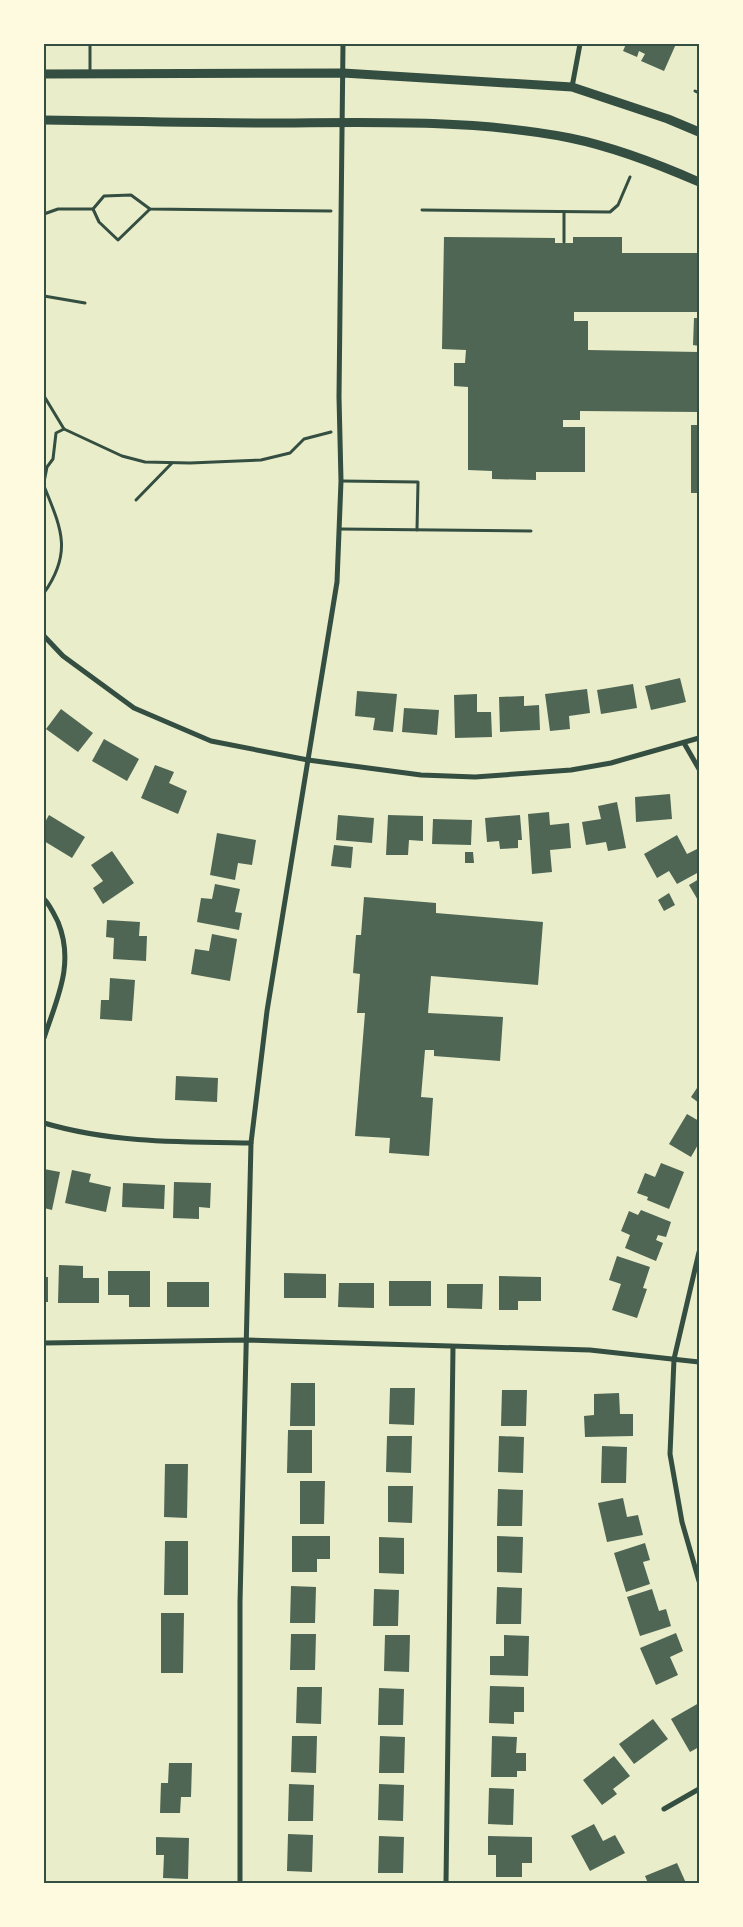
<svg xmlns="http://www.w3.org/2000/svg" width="743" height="1927" font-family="Figtree,sans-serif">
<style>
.building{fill:#4f6655}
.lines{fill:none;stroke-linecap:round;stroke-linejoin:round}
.path{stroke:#344e41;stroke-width:3}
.service{stroke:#344e41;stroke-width:3}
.minor{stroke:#344e41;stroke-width:5}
.tertiary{stroke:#344e41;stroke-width:9}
.neatline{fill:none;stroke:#344e41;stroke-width:2}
</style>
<rect width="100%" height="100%" fill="#e9edc9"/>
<g class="building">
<polygon points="626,44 676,44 664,71 641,61 645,54 639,51 637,57 623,51"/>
<polygon points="444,237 555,238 555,243 573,243 573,237 622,237 622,253 699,253 699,312 574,312 574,321 588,321 588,350 699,352 699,412 580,411 580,420 563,420 563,427 585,427 585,472 536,472 536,480 492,479 492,471 468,470 468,387 454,386 454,363 465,363 466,350 442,349"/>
<polygon points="694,318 699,318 699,346 693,345"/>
<rect x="691" y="425" width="8" height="68"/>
<polygon points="680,678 686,702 651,710 645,686"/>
<polygon points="633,684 637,708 601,714 597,690"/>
<polygon points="587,689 590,713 569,716 570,729 550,731 545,694"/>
<polygon points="357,691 397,694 393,732 373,730 375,718 355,716"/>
<polygon points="477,694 477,712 491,712 492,737 455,738 454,695"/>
<polygon points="524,696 524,706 539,705 540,730 500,732 499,697"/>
<polygon points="404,708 439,710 437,735 402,732"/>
<polygon points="61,709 93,733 78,752 46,729"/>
<polygon points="104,739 139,759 127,781 92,761"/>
<polygon points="155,765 174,772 169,783 187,791 178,814 141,798"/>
<polygon points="670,794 672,819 636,822 635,797"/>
<polygon points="617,802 626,848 608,851 606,842 586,845 582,822 601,819 598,806"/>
<polygon points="549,812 550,825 569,823 571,848 550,850 552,872 532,874 528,814"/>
<polygon points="49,815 85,837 72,858 44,841 44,824"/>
<polygon points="338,815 374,818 372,843 336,840"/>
<polygon points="388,815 423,816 423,841 409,840 408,855 386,855"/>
<polygon points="520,815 522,840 518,840 518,848 500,849 499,841 487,842 485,818"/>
<polygon points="433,819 472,820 471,845 432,844"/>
<polygon points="217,833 256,840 252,865 238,863 235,880 210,875"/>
<polygon points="677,835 687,854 699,848 699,872 677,884 669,871 657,878 644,854"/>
<polygon points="334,845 353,847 351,868 331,866"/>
<polygon points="112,851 134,883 103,904 93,888 103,881 91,865"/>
<polygon points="465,852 473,852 474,863 465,863"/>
<polygon points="699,879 699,902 689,885"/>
<polygon points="215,884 240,889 235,912 242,913 239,930 197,922 201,898 212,899"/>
<polygon points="669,893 675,905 664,911 658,900"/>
<polygon points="364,897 436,903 436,913 543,922 538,985 431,976 428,1013 503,1017 500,1061 434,1056 434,1050 425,1050 421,1097 433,1098 429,1156 389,1153 390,1138 355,1136 365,1013 357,1013 360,974 353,973 356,935 361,935"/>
<polygon points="107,920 140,922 139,936 147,936 146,961 113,959 114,938 106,937"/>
<polygon points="212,934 237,939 230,981 191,974 195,949 209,951"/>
<polygon points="110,978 135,980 132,1021 100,1019 101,1000 109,1000"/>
<polygon points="176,1076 218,1078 217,1102 175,1100"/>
<polygon points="699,1085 699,1103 691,1097"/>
<polygon points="687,1114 699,1121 699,1143 691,1157 669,1144"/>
<polygon points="661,1163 684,1172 669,1209 647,1200 648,1197 637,1193 645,1173 655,1177"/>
<polygon points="44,1169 60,1172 52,1210 44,1208"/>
<polygon points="72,1170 91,1174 89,1182 111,1187 106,1212 65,1203"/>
<polygon points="174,1182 211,1183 210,1208 199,1207 199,1219 173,1218"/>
<polygon points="123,1183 165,1185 164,1209 122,1207"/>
<polygon points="641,1210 671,1222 666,1237 658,1235 656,1240 663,1243 656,1261 625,1248 630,1235 621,1231 629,1211 638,1215"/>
<polygon points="617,1256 650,1267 643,1288 647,1289 637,1318 612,1310 621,1284 609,1280"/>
<polygon points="59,1265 83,1266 83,1278 99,1278 99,1303 58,1303"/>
<polygon points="108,1271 150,1271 150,1307 129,1307 129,1295 108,1295"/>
<polygon points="284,1273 326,1274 326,1298 284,1298"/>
<polygon points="499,1276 541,1277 541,1301 518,1301 518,1310 499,1310"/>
<rect x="44" y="1277" width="4" height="25"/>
<rect x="389" y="1281" width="42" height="25"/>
<rect x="167" y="1282" width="42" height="25"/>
<polygon points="339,1283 374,1283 374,1308 338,1307"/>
<polygon points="447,1284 483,1284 482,1309 447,1308"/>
<polygon points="291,1383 315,1383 315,1426 290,1426"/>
<polygon points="390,1388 415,1388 414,1425 389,1424"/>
<polygon points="502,1390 527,1390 526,1426 501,1426"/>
<polygon points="619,1393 620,1414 633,1414 633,1436 585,1437 584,1416 594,1415 594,1394"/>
<polygon points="288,1430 312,1430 312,1473 287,1473"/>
<polygon points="387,1436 412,1436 411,1473 386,1472"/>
<polygon points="499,1436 524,1437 523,1473 498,1472"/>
<polygon points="602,1446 627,1447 626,1483 601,1483"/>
<polygon points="165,1464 188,1464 187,1518 164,1517"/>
<polygon points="300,1481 325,1481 324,1524 300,1524"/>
<polygon points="388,1486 413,1486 412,1523 388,1522"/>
<polygon points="498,1489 523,1490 522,1526 497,1526"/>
<polygon points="623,1498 627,1517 638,1515 643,1535 607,1542 598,1503"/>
<polygon points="292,1536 330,1536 330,1559 317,1559 317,1572 292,1572"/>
<polygon points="497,1536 523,1537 522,1573 497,1572"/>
<polygon points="379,1537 404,1538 404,1574 379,1573"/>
<polygon points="165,1541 188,1541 188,1595 164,1595"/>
<polygon points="645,1543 650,1560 643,1562 650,1584 626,1592 614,1553"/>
<polygon points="291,1586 316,1587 315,1623 290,1623"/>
<polygon points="497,1587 522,1588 521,1624 496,1624"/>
<polygon points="374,1589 399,1590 398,1626 373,1626"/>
<polygon points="652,1589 659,1611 666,1609 671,1626 640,1636 627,1597"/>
<polygon points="161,1613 184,1613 183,1673 161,1673"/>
<polygon points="676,1633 683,1651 670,1657 678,1675 656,1685 640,1648"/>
<polygon points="291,1634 316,1634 315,1670 290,1670"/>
<polygon points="385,1635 410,1635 409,1672 384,1671"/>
<polygon points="504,1635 529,1636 528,1676 490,1675 490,1656 504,1656"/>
<polygon points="490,1686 524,1687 524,1712 514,1712 514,1724 489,1723"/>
<polygon points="297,1687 322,1687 321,1724 296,1723"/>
<polygon points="379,1688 404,1689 403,1725 378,1725"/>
<polygon points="699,1703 699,1747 690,1752 671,1719"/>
<polygon points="653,1719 668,1739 634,1764 619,1744"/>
<polygon points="292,1736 317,1736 316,1773 291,1772"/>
<polygon points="380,1736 405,1737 404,1773 379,1773"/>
<polygon points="492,1736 517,1737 516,1753 526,1753 526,1771 517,1771 517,1777 491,1777"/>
<polygon points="614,1756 630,1776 613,1789 617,1794 602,1805 583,1780"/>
<polygon points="169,1763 192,1763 191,1797 181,1797 180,1813 160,1813 161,1783 168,1783"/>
<polygon points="289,1784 314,1785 313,1821 288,1821"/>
<polygon points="379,1784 404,1785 403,1821 378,1820"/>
<polygon points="489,1788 514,1789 513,1825 488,1824"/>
<polygon points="594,1824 603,1841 615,1835 625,1853 590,1871 571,1836"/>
<polygon points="288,1834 313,1835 312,1872 287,1871"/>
<polygon points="379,1836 404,1837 403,1873 378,1873"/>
<polygon points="488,1836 532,1837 532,1863 522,1863 522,1877 496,1877 496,1855 488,1855"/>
<polygon points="156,1837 189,1838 188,1879 163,1878 164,1855 156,1855"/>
<polygon points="677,1863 686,1883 648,1883 645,1876"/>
</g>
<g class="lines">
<g class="path">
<polyline points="93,209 99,222 118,240 150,209"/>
<polyline points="422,210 610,212 618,205 630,177"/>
<polyline points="564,212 564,242"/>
<polyline points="44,214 58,209 93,209 104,196 131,195 150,209 331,211"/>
<polyline points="44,296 85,303"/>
<polyline points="44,396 64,429"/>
<polyline points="44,482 47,467 53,459 56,433 64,429 122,456 145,462 190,463 261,460 290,453 304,439 331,432"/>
<path d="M 44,486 C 61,528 73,552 44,593"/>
<polyline points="136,500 172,463"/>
</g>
<g class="service">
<polyline points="90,72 90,44"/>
<polyline points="695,91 699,93"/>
<polyline points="341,481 418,482 417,530"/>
<polyline points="340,529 531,531"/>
</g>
<g class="minor">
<polyline points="572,87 580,44"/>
<polyline points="44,636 63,656 134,708 211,741 308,760 421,775 475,777 571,770 611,763 699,738"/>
<polyline points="684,743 699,769"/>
<path d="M 44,899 C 50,905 54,914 58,922 C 75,964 57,998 44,1038"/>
<path d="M 44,1123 C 111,1143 182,1142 251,1143"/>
<polyline points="699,1252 674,1359 670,1454 682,1522 699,1581"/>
<polyline points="44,1343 247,1340 590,1350 699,1362"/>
<polyline points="664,1809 699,1789"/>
<polyline points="240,1883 240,1602 251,1143 267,1011 337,582 341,481 339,397 343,44"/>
<polyline points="446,1883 453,1347"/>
</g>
<g class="tertiary">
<polyline points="44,74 343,73 572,87 668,119 699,132"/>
<path d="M 44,120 C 123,121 203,123 283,123 C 374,122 481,120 570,138 C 614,147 658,164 699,182"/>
</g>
</g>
<rect width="743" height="1927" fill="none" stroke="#fefae0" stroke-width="90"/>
<rect x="45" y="45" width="653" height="1837" class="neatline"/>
</svg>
